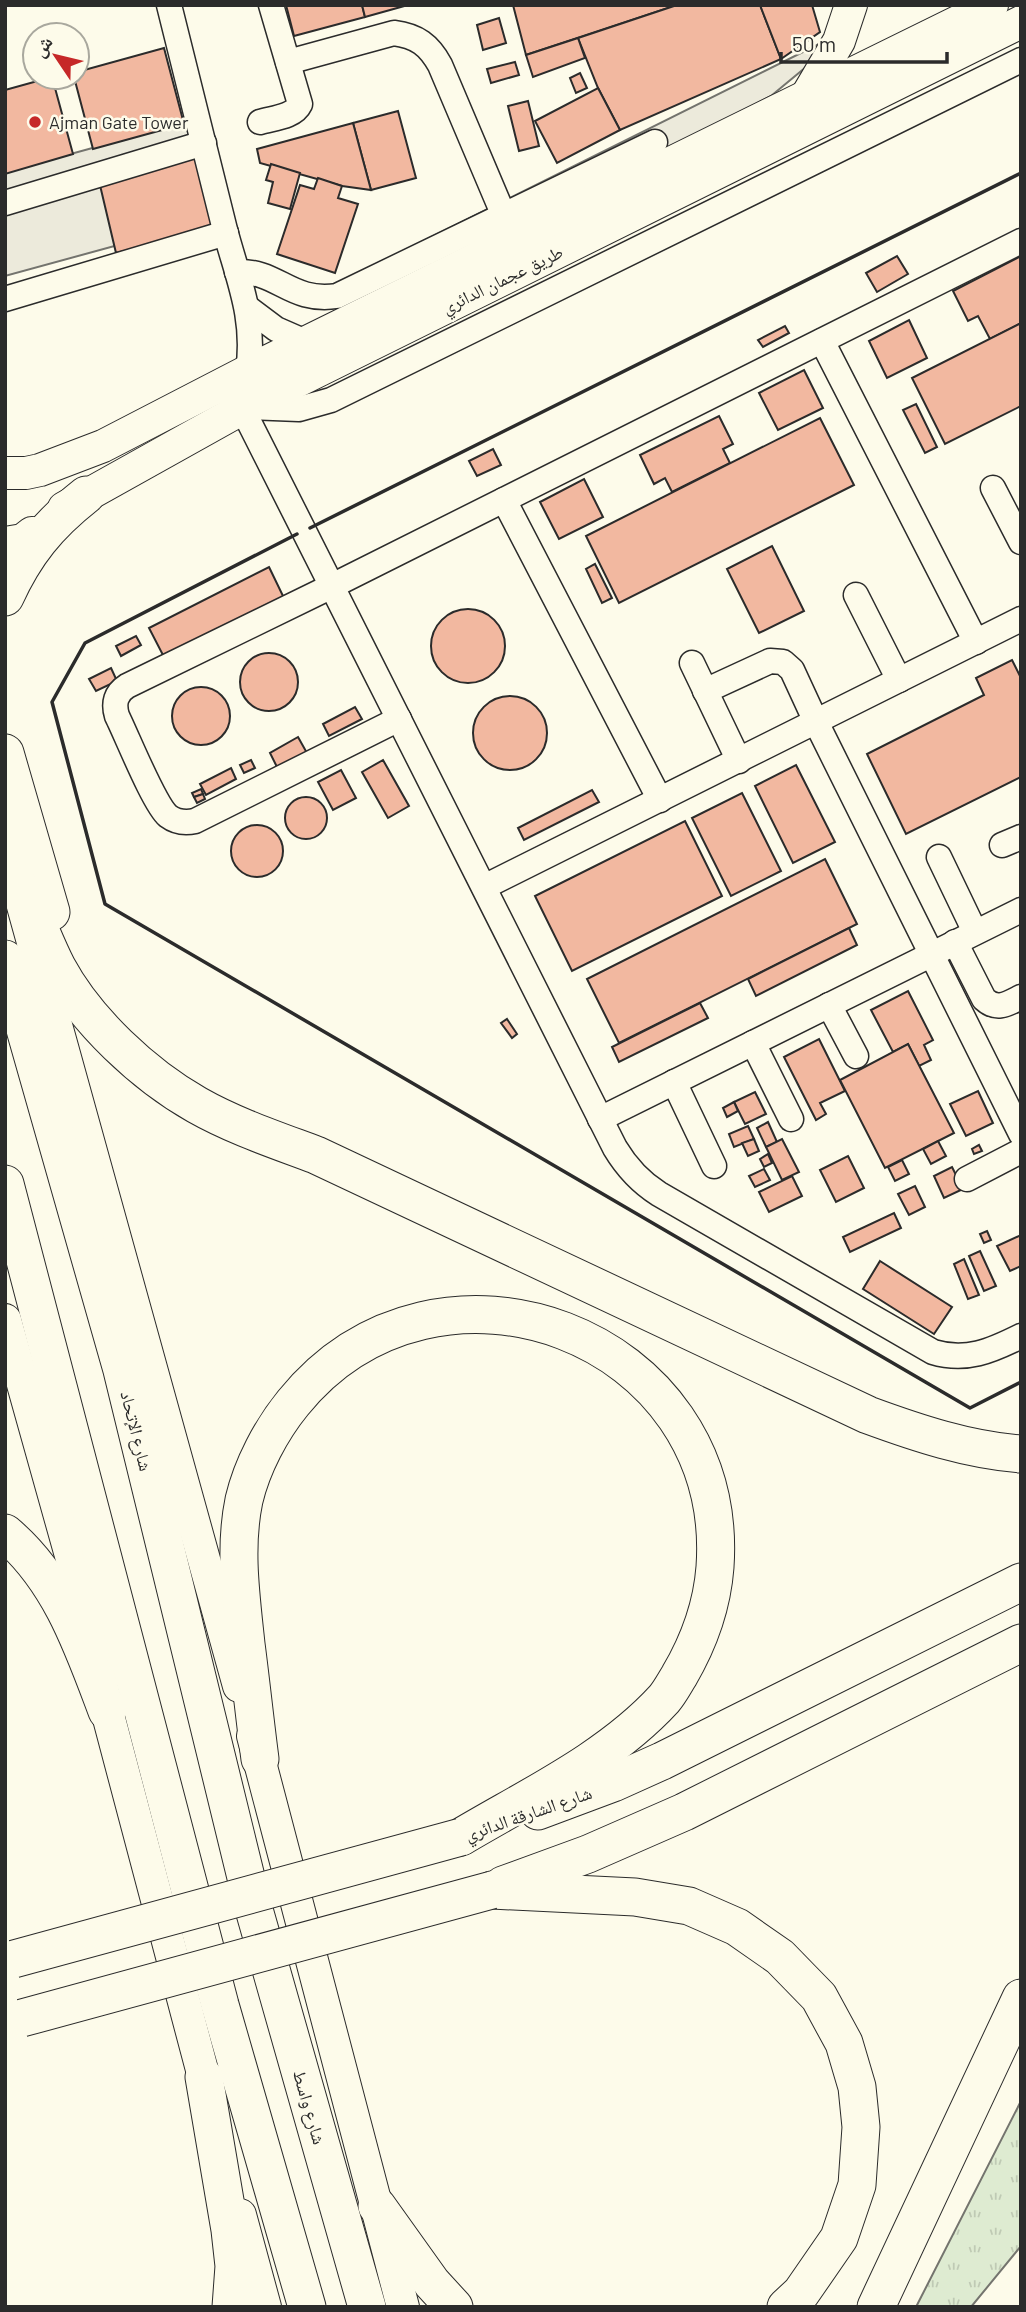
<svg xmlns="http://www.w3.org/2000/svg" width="1026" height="2312" font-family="Barlow,'Noto Naskh Arabic',sans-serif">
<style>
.grass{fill:url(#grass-tufts);stroke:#74746e;stroke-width:2}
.parking{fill:#eceadb;stroke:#74746e;stroke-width:2}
.building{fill:#f2b8a0;stroke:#2b2b2b;stroke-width:2}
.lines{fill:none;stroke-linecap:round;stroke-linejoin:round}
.minor-casing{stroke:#2b2b2b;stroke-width:27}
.major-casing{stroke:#2b2b2b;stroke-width:34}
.highway-casing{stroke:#2b2b2b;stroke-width:39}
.minor{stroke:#fdfbea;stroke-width:24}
.major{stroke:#fdfbea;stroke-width:32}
.highway{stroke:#fdfbea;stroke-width:37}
.highway-bridge-casing{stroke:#2b2b2b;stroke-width:39;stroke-linecap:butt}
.highway-bridge{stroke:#fdfbea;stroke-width:37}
.wall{stroke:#2b2b2b;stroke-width:3.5}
.poi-dot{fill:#c62828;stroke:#fdfbea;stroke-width:2.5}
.labels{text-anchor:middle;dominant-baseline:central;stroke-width:5;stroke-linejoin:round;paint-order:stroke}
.poi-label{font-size:18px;fill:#2b2b2b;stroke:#fdfbea;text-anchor:start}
.street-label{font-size:18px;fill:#2b2b2b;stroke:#fdfbea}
</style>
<defs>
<pattern id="grass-tufts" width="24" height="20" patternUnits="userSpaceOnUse" patternTransform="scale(1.75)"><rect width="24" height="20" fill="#deebd1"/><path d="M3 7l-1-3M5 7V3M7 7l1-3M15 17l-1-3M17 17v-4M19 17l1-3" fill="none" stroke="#bfcab4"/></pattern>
</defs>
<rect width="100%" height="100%" fill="#fdfbea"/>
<polygon class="grass" points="1021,2101 1021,2246 971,2307 916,2307"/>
<g class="parking">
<polygon points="825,41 806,67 771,96 341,319 327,289"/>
<polygon points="187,122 213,219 5,276 5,172"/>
</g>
<g class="building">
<polygon points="286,5 362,5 365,17 294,36"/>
<polygon points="362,5 408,5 365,17"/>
<polygon points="513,5 677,5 526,55"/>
<polygon points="677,5 760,5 781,59 620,130 598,88 578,38"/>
<polygon points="760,5 812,5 820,32 781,59"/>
<polygon points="499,18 506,43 483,50 477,25"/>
<polygon points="578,38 585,58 533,77 526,55"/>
<polygon points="164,48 184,124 93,149 74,77 77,77 77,72"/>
<polygon points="515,62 519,75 491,83 487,69"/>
<polygon points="580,73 587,88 576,93 570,78"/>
<polygon points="52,77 73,154 5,174 5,90"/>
<polygon points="598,88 620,130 557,163 535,121"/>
<polygon points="528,101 539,146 519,151 508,106"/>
<polygon points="398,111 416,178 371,190 353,123"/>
<polygon points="353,123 371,190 342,186 260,163 257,149"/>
<polygon points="196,151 215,229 116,253 99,181"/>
<polygon points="271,164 300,173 290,209 268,203 273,182 266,180"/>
<polygon points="318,178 342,186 338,198 358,204 335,273 277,254 300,185 314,189"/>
<polygon points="897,256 908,274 877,292 866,273"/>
<polygon points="1021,256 1021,323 990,339 978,316 968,321 953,291"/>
<polygon points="909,320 927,358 887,378 869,341"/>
<polygon points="1021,323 1021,406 945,444 912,378"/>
<polygon points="785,326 789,333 763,347 758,340"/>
<polygon points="804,370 823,408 778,430 759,393"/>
<polygon points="916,404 937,447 925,453 903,410"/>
<polygon points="719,416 733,444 723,449 730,463 672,492 665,478 654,484 640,455"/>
<polygon points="820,418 854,485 619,603 586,536"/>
<polygon points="493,449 501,465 477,476 469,461"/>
<polygon points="584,479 603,517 559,539 540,502"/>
<polygon points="772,546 804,611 759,633 727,569"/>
<polygon points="595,564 612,598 602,603 586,569"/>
<polygon points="269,567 284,598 165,659 149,628"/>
<circle cx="468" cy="646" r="37"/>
<polygon points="136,636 141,645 121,656 116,646"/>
<circle cx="269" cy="682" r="29"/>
<polygon points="1012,660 1021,678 1021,777 906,834 867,754 984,695 976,678"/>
<polygon points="111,668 117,681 96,691 89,679"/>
<circle cx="201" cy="716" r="29"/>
<circle cx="510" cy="733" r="37"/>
<polygon points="355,707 362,719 329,736 323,724"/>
<polygon points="298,737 307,753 278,769 270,753"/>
<polygon points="251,760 255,768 244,773 240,765"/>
<polygon points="383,760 409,806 388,818 362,772"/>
<polygon points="796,765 835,842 793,863 755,786"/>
<polygon points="231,768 236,779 206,795 200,784"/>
<polygon points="341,770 356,798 333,810 318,782"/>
<polygon points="201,789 203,794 194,797 192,793"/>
<polygon points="592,790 599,802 524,840 518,828"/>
<polygon points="742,793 781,871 731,896 692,818"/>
<polygon points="203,794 205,799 197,803 194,797"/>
<circle cx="306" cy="818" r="21"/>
<polygon points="685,821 722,896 572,971 535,896"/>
<circle cx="257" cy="851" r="26"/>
<polygon points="825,859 857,924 619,1043 587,979"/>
<polygon points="849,928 857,945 756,996 748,979"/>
<polygon points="908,991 933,1040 924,1045 931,1060 919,1066 908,1044 893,1052 871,1010"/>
<polygon points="700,1003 708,1018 619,1062 612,1047"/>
<polygon points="507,1019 517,1034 512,1038 501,1023"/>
<polygon points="819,1039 845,1091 820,1103 826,1114 816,1120 784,1057"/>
<polygon points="908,1044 954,1133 885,1168 840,1080"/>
<polygon points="978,1091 993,1123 966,1136 950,1104"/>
<polygon points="755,1092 766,1114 745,1124 734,1102"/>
<polygon points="734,1102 738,1111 727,1117 723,1108"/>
<polygon points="768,1122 777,1142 766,1147 757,1128"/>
<polygon points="748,1126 754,1139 734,1147 729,1134"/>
<polygon points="754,1139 759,1151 748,1156 742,1143"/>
<polygon points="782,1139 799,1172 782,1180 766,1147"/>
<polygon points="938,1141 946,1156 931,1164 923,1149"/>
<polygon points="979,1145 982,1151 974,1154 972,1149"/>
<polygon points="768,1154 772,1163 764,1167 760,1159"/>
<polygon points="848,1156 864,1188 836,1202 820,1170"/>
<polygon points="902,1160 909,1174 895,1181 888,1167"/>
<polygon points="952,1167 963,1189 944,1198 934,1176"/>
<polygon points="764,1169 770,1180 755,1187 749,1176"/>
<polygon points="792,1176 802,1196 769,1212 759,1192"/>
<polygon points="915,1186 925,1207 909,1215 898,1194"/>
<polygon points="894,1213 901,1228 850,1252 843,1237"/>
<polygon points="987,1231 991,1240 984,1243 980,1234"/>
<polygon points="1021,1235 1021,1266 1010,1271 997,1246"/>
<polygon points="980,1251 996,1286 984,1291 969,1256"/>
<polygon points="964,1259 979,1295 968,1299 954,1264"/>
<polygon points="880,1261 952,1307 934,1334 863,1289"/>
</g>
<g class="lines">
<defs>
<g id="minor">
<path d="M 169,5 C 188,80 206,155 225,230 C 238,279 256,318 248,371"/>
<path d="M 288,62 L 394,33 C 417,36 429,45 440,65 L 504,216"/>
<path d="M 260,122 C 273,118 294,117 300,104 L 271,5"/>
<polyline points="5,203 204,143"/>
<path d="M 237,272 C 278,270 290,303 337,296 L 655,142"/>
<polyline points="5,299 226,233"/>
<polyline points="248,308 276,329 308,343"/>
<polyline points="822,341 976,642"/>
<polyline points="246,407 299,409 331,400 1021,60"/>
<path d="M 242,408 L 615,1148 C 627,1168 640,1182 659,1194 L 933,1352 C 966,1362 991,1351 1021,1336"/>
<polyline points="993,488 1021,542"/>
<polyline points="504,500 660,800"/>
<polyline points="856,595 899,680"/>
<polyline points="692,663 739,761"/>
<polyline points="705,691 770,661 783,662 792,670 816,722 1021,1134"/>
<path d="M 399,719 L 195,821 C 186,823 176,822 168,816 C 154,804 127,736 117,716 C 113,703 116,693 127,686 L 332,586 L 1021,241"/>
<polyline points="1002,845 1021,837"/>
<polyline points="939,857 975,932"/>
<polyline points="484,887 1021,619"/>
<path d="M 955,942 L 984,999 C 997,1011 1007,1004 1021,997"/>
<polyline points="829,1005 856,1056"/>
<polyline points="753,1043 791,1119"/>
<polyline points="674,1082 714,1166"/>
<polyline points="600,1119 1021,910"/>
<polyline points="967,1179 1021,1151"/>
</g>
<g id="major">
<polyline points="806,97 839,41 851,5"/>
<polyline points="5,473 26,473 40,470 103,446 248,371 992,5"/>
<polyline points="64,508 245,407 1021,22"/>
<polyline points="5,543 23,540 32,533"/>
<polyline points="5,841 239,1686"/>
<polyline points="5,1320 84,1602 107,1711 210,2100"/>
<polyline points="253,1736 403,2307"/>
<polyline points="240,2215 265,2307"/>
</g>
<g id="highway">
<path d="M 5,597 C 25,553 48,525 86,495"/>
<polyline points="5,753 51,912"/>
<path d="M 15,880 C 33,907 42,938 57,967 C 86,1021 144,1075 197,1105 C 234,1126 276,1140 316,1155 L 868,1415 C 917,1433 968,1450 1021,1454"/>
<polyline points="5,959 122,1370 253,1906 367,2307"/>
<polyline points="5,1184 220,2005 307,2307"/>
<path d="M 5,1533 C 60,1579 83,1647 107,1711"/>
<path d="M 260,1759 C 255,1721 251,1682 246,1644 C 241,1596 234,1548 244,1500 C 252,1466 271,1430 293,1403 C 437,1225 731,1334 715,1567 C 712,1607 699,1642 679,1676 C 674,1684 670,1692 664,1699 C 609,1759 530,1796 461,1837"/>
<polyline points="538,1811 613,1783 662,1761 1021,1582"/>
<polyline points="503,1885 588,1854 684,1812 1021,1643"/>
<polyline points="492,1890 635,1897 689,1906 737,1927 780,1957 819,1997 844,2043 857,2087 861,2127 857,2185 839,2238 801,2293 786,2307"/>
<polyline points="204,2077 230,2230 234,2266 231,2307"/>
<polyline points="377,2206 432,2283 454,2307"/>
<polyline points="876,2307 1021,1998"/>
</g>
</defs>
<use href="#minor" class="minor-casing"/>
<use href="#major" class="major-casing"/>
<use href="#highway" class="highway-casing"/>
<use href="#minor" class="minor"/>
<use href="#major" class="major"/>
<use href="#highway" class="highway"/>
<defs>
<g id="highway-bridge">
<polyline points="14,1959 461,1837"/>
<polyline points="22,2018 492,1890"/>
</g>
</defs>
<use href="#highway-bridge" class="highway-bridge-casing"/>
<use href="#highway-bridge" class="highway-bridge"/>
<g class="wall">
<polyline points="310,528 1021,173"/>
<polyline points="297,534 85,643 52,702 105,904 970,1408 1021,1382"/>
</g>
</g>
<circle class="poi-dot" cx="35" cy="122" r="7"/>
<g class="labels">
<g class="poi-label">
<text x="49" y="122">Ajman Gate Tower</text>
</g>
<g class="street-label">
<text transform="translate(502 279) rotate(-26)">طريق عجمان الدائري</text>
<text transform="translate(137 1431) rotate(76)">شارع الإتحاد</text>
<text transform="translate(528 1813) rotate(-19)">شارع الشارقة الدائري</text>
<text transform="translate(310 2107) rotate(74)">شارع واسط</text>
</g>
</g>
<rect width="1026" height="2312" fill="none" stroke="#2b2b2b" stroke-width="14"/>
<g transform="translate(56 56) rotate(305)"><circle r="33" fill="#fdfbea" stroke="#a9a89e" stroke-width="2"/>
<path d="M0-5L12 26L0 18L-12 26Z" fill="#c62828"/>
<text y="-10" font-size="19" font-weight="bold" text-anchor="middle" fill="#2b2b2b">ش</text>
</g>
<path d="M781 52v10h166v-10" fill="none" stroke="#2b2b2b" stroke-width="3.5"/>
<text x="792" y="52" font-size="21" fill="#2b2b2b" stroke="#fdfbea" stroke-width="5" paint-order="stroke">50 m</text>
</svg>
